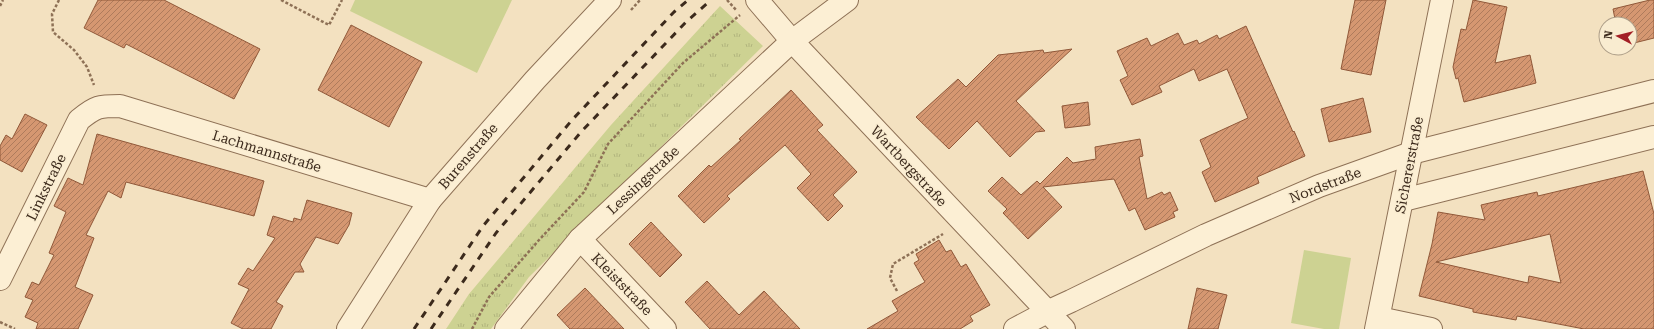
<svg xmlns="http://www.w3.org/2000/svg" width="1654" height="329" font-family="'Roboto Serif',serif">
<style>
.park{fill:url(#park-tufts)}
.garden{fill:#cdd292}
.building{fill:url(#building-hatch);stroke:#905839;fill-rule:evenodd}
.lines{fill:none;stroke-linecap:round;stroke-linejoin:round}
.minor-casing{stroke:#8e7156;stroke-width:24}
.path{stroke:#8e7156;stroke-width:2.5;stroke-dasharray:3 2;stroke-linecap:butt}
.minor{stroke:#fcefd4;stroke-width:22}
.rail{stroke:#3c2a1c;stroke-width:3;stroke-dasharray:7 7;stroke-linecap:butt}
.labels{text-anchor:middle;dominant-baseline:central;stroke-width:3;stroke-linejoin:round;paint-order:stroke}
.street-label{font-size:14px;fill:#3c2a1c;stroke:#f9ecd0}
</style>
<defs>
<pattern id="park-tufts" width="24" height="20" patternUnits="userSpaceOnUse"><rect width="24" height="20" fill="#cdd292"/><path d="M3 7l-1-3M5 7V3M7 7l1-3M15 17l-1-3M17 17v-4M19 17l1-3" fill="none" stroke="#b1b47d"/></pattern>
<pattern id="building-hatch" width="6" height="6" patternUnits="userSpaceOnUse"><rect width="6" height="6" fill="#d59771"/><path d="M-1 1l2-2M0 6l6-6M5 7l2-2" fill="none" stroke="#ae7b5c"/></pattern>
</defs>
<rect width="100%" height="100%" fill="#f3e1c0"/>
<polygon class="park" points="720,6 763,46 529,277 491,329 446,329 469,294 611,125"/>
<g class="garden">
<polygon points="355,0 512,0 477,73 350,11"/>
<polygon points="1304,250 1351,258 1339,329 1324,329 1291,323"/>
</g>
<g class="building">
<polygon points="98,0 164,0 260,49 234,99 126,44 124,48 84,28"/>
<polygon points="1355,0 1386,0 1371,75 1341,69"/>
<polygon points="1473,0 1507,7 1495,63 1530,55 1536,83 1464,102 1458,78 1456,79 1453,67 1461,29 1466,30"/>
<polygon points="1650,0 1654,0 1654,38 1630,44 1630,24 1616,24 1613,9"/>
<polygon points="351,25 422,62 389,127 318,90"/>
<polygon points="1246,26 1293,132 1294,131 1305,156 1257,177 1259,183 1215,202 1202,172 1211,167 1200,140 1248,118 1227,69 1199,81 1194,69 1159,86 1162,92 1132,105 1120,80 1128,76 1117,51 1147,38 1151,46 1178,33 1184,45 1197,40 1199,44 1217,35 1219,39"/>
<polygon points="1072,49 1016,101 1045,131 1036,132 1010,157 977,121 949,149 916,117 958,79 966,87 998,55 1043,50 1044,53"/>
<polygon points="791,90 823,125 817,130 857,172 833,195 843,206 828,221 797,188 811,174 785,145 727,196 730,199 704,223 678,196 709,165 711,167 741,140 739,139"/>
<polygon points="1363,98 1371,132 1329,142 1321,109"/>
<polygon points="1088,102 1090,125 1065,128 1062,106"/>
<polygon points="25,114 47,125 22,172 0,160 0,146 6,135 12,139"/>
<polygon points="97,134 264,181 254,216 126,182 121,198 108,191 86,235 94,238 75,287 93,295 78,329 36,329 38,323 25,317 33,300 25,297 32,282 39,285 54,255 49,253 66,212 54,206 68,178 83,185"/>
<polygon points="1140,139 1143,156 1139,157 1147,199 1162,192 1164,195 1170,192 1178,210 1173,212 1175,217 1145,230 1135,208 1129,211 1114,179 1043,187 1062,207 1028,239 1003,213 1007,209 988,191 1002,177 1021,195 1037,181 1040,184 1067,157 1073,163 1096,159 1095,147"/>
<path d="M 1643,171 L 1654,214 L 1654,329 L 1584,329 L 1517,316 L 1516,320 L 1473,312 L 1473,309 L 1419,296 L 1432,244 L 1438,212 L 1485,220 L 1481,205 L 1537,192 L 1538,196 ZM 1550,234 L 1561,283 L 1529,276 L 1528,283 L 1436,262 Z"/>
<polygon points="307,200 352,213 349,225 338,244 316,237 300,264 304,272 295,272 276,302 283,306 271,329 243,329 231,323 249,289 238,284 248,268 253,271 275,238 267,235 273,216 293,222 294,218 301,220"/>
<polygon points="651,222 682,255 660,277 629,244"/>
<polygon points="939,240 946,252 951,250 961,267 966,264 990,305 970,316 973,321 960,329 867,329 898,311 892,301 925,282 914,263 919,260 916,254"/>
<polygon points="707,281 739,315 764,291 800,329 710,329 685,302"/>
<polygon points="585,288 624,329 570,329 557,315"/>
<polygon points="1197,288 1227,295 1218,329 1188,329"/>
</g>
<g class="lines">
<defs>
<g id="minor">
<polyline points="757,0 792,41 1064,329"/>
<polyline points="1403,200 1654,137"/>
<polyline points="580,239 665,329"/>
<path d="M 0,279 L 79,120 C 96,106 99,106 120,106 L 430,200"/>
<polyline points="1379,318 1431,329"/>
<polyline points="348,329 430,200 535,80 610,0"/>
<polyline points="506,329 580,239 792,41 847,0"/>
<polyline points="1015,329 1047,312 1071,301 1206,235 1319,186 1411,153 1654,91"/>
<polyline points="1376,329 1442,0"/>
</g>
</defs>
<use href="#minor" class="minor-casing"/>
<g class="path">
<polyline points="59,0 52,14 53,32 74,50 87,67 94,85"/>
<polyline points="281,0 329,25 342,0"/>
<polyline points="727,0 737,11"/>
<polyline points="0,6 3,0"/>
<polyline points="631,10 640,0"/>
<polyline points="897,291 890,278 893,264 943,234"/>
<polyline points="0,322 15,329"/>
<polyline points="472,329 489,297 539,240 584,192 608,144 683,63 740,15"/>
</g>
<use href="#minor" class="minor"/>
<g class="rail">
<polyline points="414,329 483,226 572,120 674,12 688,0"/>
<polyline points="431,329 496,233 581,132 686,22 711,0"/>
</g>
</g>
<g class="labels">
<g class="street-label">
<text transform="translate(267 151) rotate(17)">Lachmannstraße</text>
<text transform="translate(468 156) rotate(-49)">Burenstraße</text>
<text transform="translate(1409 165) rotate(-79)">Sichererstraße</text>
<text transform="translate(909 166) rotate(47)">Wartbergstraße</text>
<text transform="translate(643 180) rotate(-43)">Lessingstraße</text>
<text transform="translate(1325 185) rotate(-21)">Nordstraße</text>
<text transform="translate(46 187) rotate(-64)">Linkstraße</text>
<text transform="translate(622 284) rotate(46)">Kleiststraße</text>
</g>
</g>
<g transform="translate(1618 36) rotate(277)"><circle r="19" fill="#f9ecd0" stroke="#ad9e88"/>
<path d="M0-3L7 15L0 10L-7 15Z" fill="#a31f25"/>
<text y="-6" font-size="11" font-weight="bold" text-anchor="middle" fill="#3c2a1c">N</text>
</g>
</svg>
